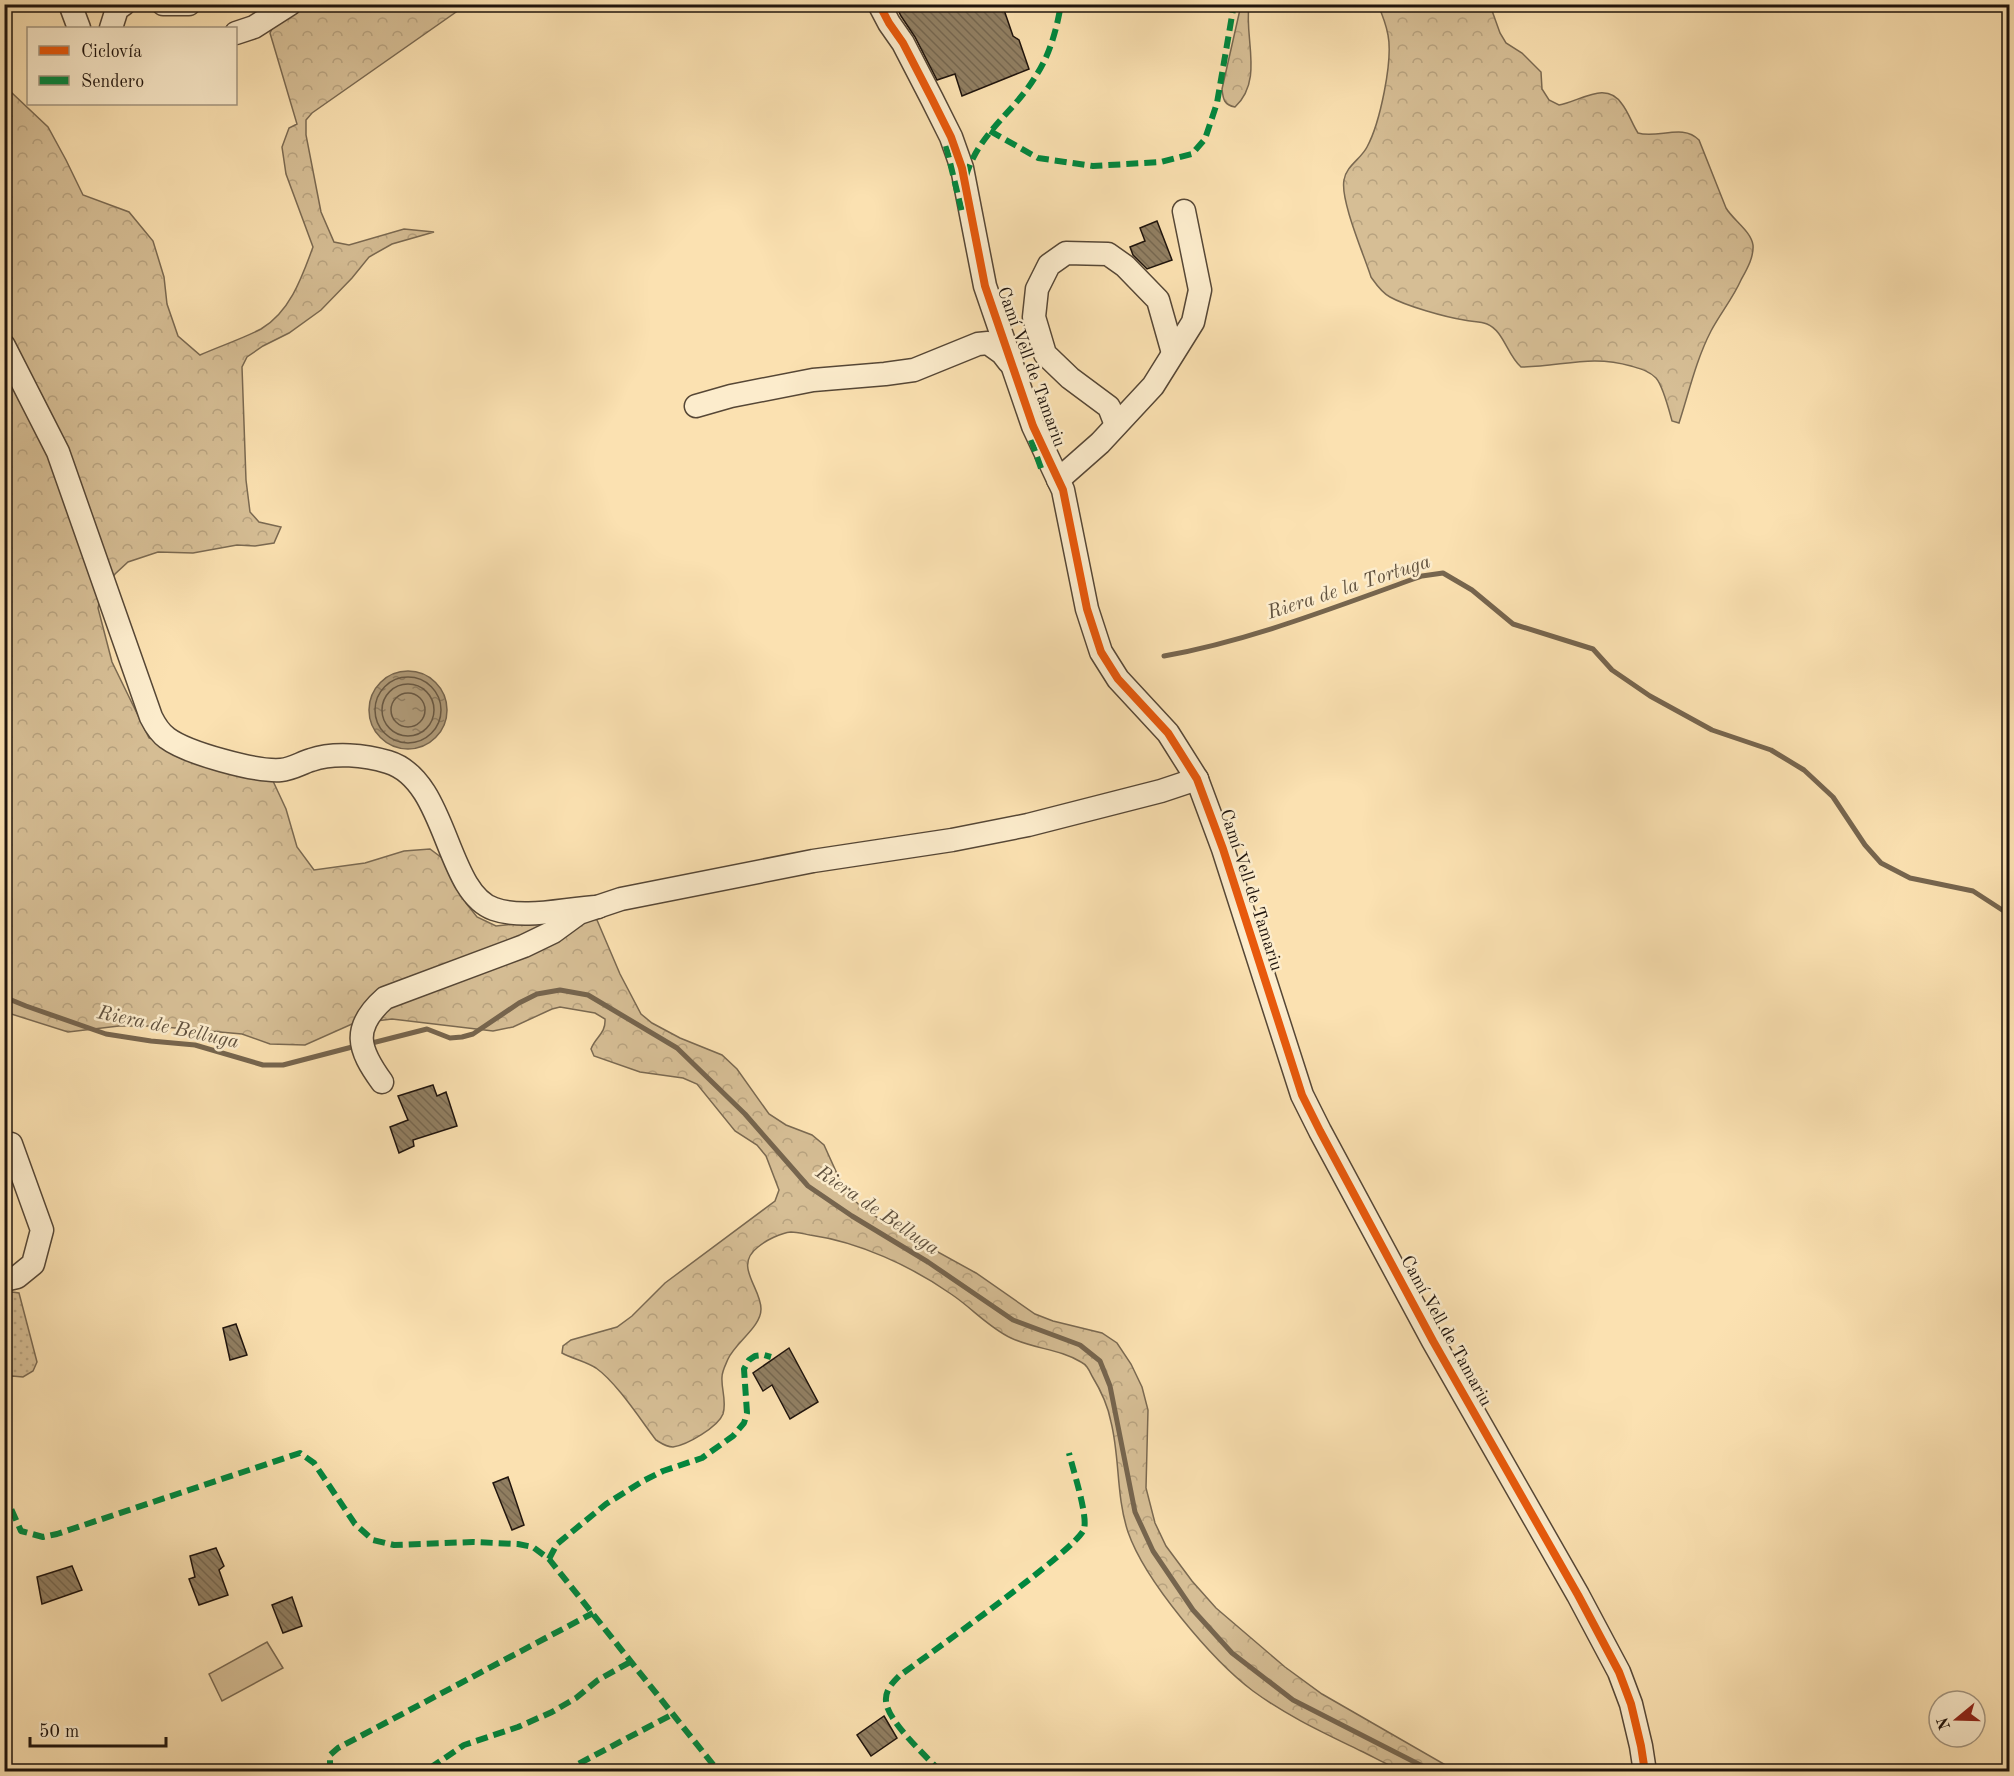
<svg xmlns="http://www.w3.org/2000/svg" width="2014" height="1776" font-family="'Old Standard TT',serif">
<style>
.green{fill:url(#green-dots);stroke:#7a6951;stroke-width:1.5}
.forest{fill:url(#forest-crowns);stroke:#7a6951;stroke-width:1.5}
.pitch{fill:#d6be95;stroke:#7a6951;stroke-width:1.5}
.water{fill:url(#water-ripples);stroke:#76654e;stroke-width:1.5}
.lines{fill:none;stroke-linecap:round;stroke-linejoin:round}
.shore{stroke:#685843;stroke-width:1.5}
.stream{stroke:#76654e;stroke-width:5}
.building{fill:url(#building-back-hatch);stroke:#1f140d;stroke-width:1.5}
.minor-casing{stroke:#564736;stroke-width:25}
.minor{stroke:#fceccc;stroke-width:22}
.quiet{stroke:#00873e;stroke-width:6;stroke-dasharray:12 6;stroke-linecap:butt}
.cycleway-casing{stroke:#fceccc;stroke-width:11}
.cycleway{stroke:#e8590c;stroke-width:8}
.labels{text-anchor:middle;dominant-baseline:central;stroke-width:5;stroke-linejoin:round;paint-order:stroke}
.street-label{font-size:18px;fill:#1f140d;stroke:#fceccc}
.water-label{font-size:20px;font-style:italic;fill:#60513e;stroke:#fceccc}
</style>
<defs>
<pattern id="green-dots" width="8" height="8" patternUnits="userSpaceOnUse" patternTransform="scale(1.5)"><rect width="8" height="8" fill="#d6be95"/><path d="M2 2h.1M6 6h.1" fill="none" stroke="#b7a27f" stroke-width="1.8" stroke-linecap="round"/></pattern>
<pattern id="forest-crowns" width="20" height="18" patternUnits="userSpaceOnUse" patternTransform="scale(1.5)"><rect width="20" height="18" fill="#d6be95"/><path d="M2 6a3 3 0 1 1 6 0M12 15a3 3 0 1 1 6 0" fill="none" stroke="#b7a27f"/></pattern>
<pattern id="water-ripples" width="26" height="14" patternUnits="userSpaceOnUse" patternTransform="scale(1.5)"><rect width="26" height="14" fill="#b09b79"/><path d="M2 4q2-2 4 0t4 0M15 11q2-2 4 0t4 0" fill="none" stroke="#8f7d62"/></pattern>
<pattern id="building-back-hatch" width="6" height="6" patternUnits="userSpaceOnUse" patternTransform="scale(1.5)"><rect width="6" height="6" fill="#917f62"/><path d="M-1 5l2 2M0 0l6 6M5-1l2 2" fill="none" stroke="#76674f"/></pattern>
</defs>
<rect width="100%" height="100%" fill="#fbe1b1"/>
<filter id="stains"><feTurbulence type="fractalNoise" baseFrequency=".00333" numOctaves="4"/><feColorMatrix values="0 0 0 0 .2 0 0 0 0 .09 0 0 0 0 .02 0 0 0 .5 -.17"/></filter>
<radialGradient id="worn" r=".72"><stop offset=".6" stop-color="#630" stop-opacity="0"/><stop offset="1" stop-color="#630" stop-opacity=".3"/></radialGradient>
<polygon class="green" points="12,1292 19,1293 37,1362 33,1371 23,1377 12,1376 5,1377 5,1294"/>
<g class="forest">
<path d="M 302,5 L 466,5 L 312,113 L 306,120 L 306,135 L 321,212 L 334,242 L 349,245 L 404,229 L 434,232 L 392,244 L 369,257 L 352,278 L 321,310 L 289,333 L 263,346 L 247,357 L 242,367 L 246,480 L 250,512 L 259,522 L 281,527 L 274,543 L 255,546 L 237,545 L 193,553 L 158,552 L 128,562 L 115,574 L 102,592 L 98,608 L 112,662 L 149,738 L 273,781 L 286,809 L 297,847 L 314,870 L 365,863 L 404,851 L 430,849 L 450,864 L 466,903 L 477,917 L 496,926 L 541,921 L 579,913 L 597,920 L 620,974 L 641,1014 L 652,1023 L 680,1038 L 722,1055 L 737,1069 L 769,1114 L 786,1125 L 812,1135 L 824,1145 L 844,1189 L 861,1207 L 889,1225 L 976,1273 L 1035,1314 L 1053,1321 L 1102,1333 L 1117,1343 L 1131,1364 L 1142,1387 L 1148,1410 L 1146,1488 L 1155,1523 L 1166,1546 L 1192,1581 L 1216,1608 L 1285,1667 L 1322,1694 L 1456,1771 C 1442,1771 1420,1774 1406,1771 C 1393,1769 1374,1757 1361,1751 C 1324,1733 1287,1716 1253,1691 C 1212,1660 1145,1581 1128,1532 C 1116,1496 1120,1458 1111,1422 C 1108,1406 1100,1389 1092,1376 C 1089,1370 1087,1365 1081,1362 C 1060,1349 1034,1349 1011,1338 C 988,1327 972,1308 951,1294 C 911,1266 859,1242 810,1235 C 804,1234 797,1232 791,1232 C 781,1233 766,1240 758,1247 C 733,1266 761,1287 761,1309 C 761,1327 736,1342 728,1359 C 726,1364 722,1371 722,1377 C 721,1389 727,1401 723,1414 C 718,1427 687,1445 673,1447 C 666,1447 661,1443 656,1440 C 640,1419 617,1383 596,1368 C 585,1361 573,1359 562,1353 L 563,1346 L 571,1340 L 617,1327 L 632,1316 L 665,1283 L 775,1201 L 779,1190 L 766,1156 L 757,1145 L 735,1131 L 697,1084 L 683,1078 L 640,1072 L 594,1056 L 591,1049 C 595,1037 606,1034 605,1019 L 595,1013 L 560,1007 L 552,1009 L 513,1027 L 493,1031 L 392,1019 L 352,1024 L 305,1045 L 270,1044 L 242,1034 L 153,1026 L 119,1026 L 68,1032 L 5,1012 L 4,93 L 12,93 L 48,127 L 66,160 L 83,195 L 129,212 L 153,241 L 164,277 L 167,304 L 178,336 L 200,355 C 220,346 242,339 261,329 C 290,312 302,277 313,247 L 286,174 L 282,147 L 289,128 L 297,124 L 270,33 L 273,27 Z"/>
<path d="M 1241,5 L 1249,5 C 1244,38 1264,80 1235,107 C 1224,105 1223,99 1222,89 Z"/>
<path d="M 1378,5 L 1490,5 L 1500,33 L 1506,43 L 1522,53 L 1541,72 L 1542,89 L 1549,100 L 1559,105 C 1581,101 1606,80 1622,104 C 1629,113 1632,124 1638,133 C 1658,139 1683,123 1699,140 L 1726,208 C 1733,220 1751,231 1753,245 C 1754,257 1747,269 1741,280 C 1733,298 1720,314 1711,331 C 1696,360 1689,392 1679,423 L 1672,421 C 1669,410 1663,386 1656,378 C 1649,371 1641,369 1631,366 C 1590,354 1561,367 1521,367 C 1507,355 1504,331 1487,324 C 1480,321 1472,322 1464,320 C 1445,317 1406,306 1390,297 C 1381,292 1376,284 1371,277 C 1364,255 1340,200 1344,180 C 1346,166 1361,159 1367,147 C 1380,123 1393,61 1388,35 C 1386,24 1382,14 1378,5 Z"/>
</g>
<polygon class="pitch" points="267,1642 283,1668 222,1701 209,1674"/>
<circle class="water" cx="408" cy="710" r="39"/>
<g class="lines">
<g class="shore">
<circle cx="408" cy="710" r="33"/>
<circle cx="408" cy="710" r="26"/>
<circle cx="408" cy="710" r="17"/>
</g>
<g class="stream">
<path d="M 1164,656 C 1253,640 1337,606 1422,576 L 1443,573 L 1472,590 L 1513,624 L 1593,649 L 1612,670 L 1650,696 L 1712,730 L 1771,750 L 1804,770 L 1833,797 L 1865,845 L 1881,863 L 1910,878 L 1973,891 L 2010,915"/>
<polyline points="4,997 26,1006 106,1034 151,1041 195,1045 263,1065 283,1065 356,1046"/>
<polyline points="368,1044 427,1029 450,1038 462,1037 473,1034 519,1003 537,994 560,990 588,995 677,1048 745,1114 808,1186 852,1216 928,1262 1013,1320 1080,1345 1100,1361 1110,1386 1135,1512 1153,1551 1193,1610 1232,1653 1293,1700 1434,1772"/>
</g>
</g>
<g class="building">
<polygon points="895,4 1002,4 1013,36 1019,40 1029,69 962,96 955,74 937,80 915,37 901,16"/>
<polygon points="1157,221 1172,260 1147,269 1133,255 1130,247 1145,241 1140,228"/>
<polygon points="433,1085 437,1096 446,1092 457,1126 413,1140 414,1146 399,1153 390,1127 408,1120 398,1096"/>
<polygon points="236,1324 247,1355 230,1360 223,1328"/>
<polygon points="789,1348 818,1402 790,1419 772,1385 763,1391 753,1373"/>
<polygon points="508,1477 524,1525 512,1530 493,1483"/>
<polygon points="216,1548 224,1566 219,1570 228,1595 199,1605 189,1579 195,1577 190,1556"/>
<polygon points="72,1566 82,1590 42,1604 37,1577"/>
<polygon points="292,1597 302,1626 283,1633 272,1605"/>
<polygon points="884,1716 897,1738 871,1756 857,1735"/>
</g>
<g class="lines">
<defs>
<g id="minor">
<polyline points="70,4 79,28"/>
<polyline points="163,4 189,4"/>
<polyline points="879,4 889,23 903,43 932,99 951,137 962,168 985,286 1033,426 1063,490 1087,609 1101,652 1118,679 1168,733 1197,779 1223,849 1302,1095 1320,1131 1433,1341 1578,1595 1619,1672 1631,1704 1641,1746 1645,1772"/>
<polyline points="111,28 117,9 124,4"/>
<polyline points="236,33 254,27 290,4"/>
<path d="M 4,346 L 58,452 L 151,717 C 155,725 160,733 167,738 C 187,753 256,772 281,770 C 292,769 301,763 311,760 C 334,752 365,755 388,762 C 448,780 445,892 494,909 C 525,920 566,908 598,907"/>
<polyline points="696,406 731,396 813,380 885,374 914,370 978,344 988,343 1002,353 1009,362"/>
<polyline points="1116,425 1109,407 1070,378 1045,354 1034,317 1037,289 1049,265 1066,253 1108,254 1125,266 1158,300 1173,353"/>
<polyline points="1058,480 1100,443 1153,386 1193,322 1200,290 1184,211"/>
<path d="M 382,1082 C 358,1049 351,1028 385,998 L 524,946 L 553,932 L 579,913 L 621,899 L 813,861 L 952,840 L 1028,825 L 1161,791 L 1197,779"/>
<polyline points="4,1280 17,1277 33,1264 42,1230 11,1144"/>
</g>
</defs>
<use href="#minor" class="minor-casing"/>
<use href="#minor" class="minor"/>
<g class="quiet">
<polyline points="990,131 1038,158 1093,166 1161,162 1192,154 1205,139 1217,103 1234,4"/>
<polyline points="946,146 963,216"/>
<path d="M 966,176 C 979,132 1015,112 1037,74 C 1050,54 1057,28 1061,4"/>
<polyline points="1031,440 1042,471"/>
<polyline points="2007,524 2010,528"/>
<polyline points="4,1493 21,1531 43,1537 57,1534 300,1453 314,1463 355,1524 373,1540 394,1545 473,1542 518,1544 533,1547 549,1559 719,1772"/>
<polyline points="549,1559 557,1544 606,1504 643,1481 663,1471 702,1458 733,1436 744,1423 747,1413 744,1369 749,1360 755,1356 764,1355 771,1357"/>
<polyline points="430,1768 464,1745 518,1727 552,1712 576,1698 598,1680 632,1661"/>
<polyline points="332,1772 330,1763 330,1755 338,1748 593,1613"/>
<polyline points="563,1772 673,1714"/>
<path d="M 941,1772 C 927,1757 887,1721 886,1701 C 885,1691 892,1683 899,1676 C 925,1657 1079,1548 1084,1529 C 1088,1515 1073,1470 1069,1453"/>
</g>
<defs>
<polyline id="cycleway" points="879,4 889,23 903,43 932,99 951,137 962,168 985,286 1033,426 1063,490 1087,609 1101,652 1118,679 1168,733 1197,779 1223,849 1302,1095 1320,1131 1433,1341 1578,1595 1619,1672 1631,1704 1641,1746 1645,1772"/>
</defs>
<use href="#cycleway" class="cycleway-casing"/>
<use href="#cycleway" class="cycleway"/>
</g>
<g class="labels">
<g class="street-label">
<text transform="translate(1031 367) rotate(70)">Camí Vell de Tamariu</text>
<text transform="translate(1251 890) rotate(72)">Camí Vell de Tamariu</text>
<text transform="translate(1446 1331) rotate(61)">Camí Vell de Tamariu</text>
</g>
<g class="water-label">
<text transform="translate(1349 588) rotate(-18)">Riera de la Tortuga</text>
<text transform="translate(168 1028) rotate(12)">Riera de Belluga</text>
<text transform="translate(877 1211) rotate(34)">Riera de Belluga</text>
</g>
</g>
<rect width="2014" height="1776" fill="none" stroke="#fbe1b1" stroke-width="24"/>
<rect x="6" y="6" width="2002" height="1764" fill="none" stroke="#1f140d" stroke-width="3"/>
<rect x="12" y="12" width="1990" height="1752" fill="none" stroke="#1f140d" stroke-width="1.5"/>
<rect x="27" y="27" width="210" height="78" fill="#fceccc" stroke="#a49680" stroke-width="1.5"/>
<rect x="39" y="46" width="30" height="9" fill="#e8590c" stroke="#a49680" stroke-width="1.5"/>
<text x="81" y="57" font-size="18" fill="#1f140d">Ciclovía</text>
<rect x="39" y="76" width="30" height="9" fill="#00873e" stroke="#a49680" stroke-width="1.5"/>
<text x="81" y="87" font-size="18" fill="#1f140d">Sendero</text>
<g transform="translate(1957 1719) rotate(251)"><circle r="28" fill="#fceccc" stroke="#a49680" stroke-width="1.5"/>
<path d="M0-4.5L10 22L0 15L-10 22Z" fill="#8f2418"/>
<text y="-9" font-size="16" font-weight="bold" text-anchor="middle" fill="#1f140d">N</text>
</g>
<path d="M30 1737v9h136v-9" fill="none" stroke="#1f140d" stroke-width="3"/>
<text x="39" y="1737" font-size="18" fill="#1f140d" stroke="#fceccc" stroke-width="4.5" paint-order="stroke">50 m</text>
<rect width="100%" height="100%" filter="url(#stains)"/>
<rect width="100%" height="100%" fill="url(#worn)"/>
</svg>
